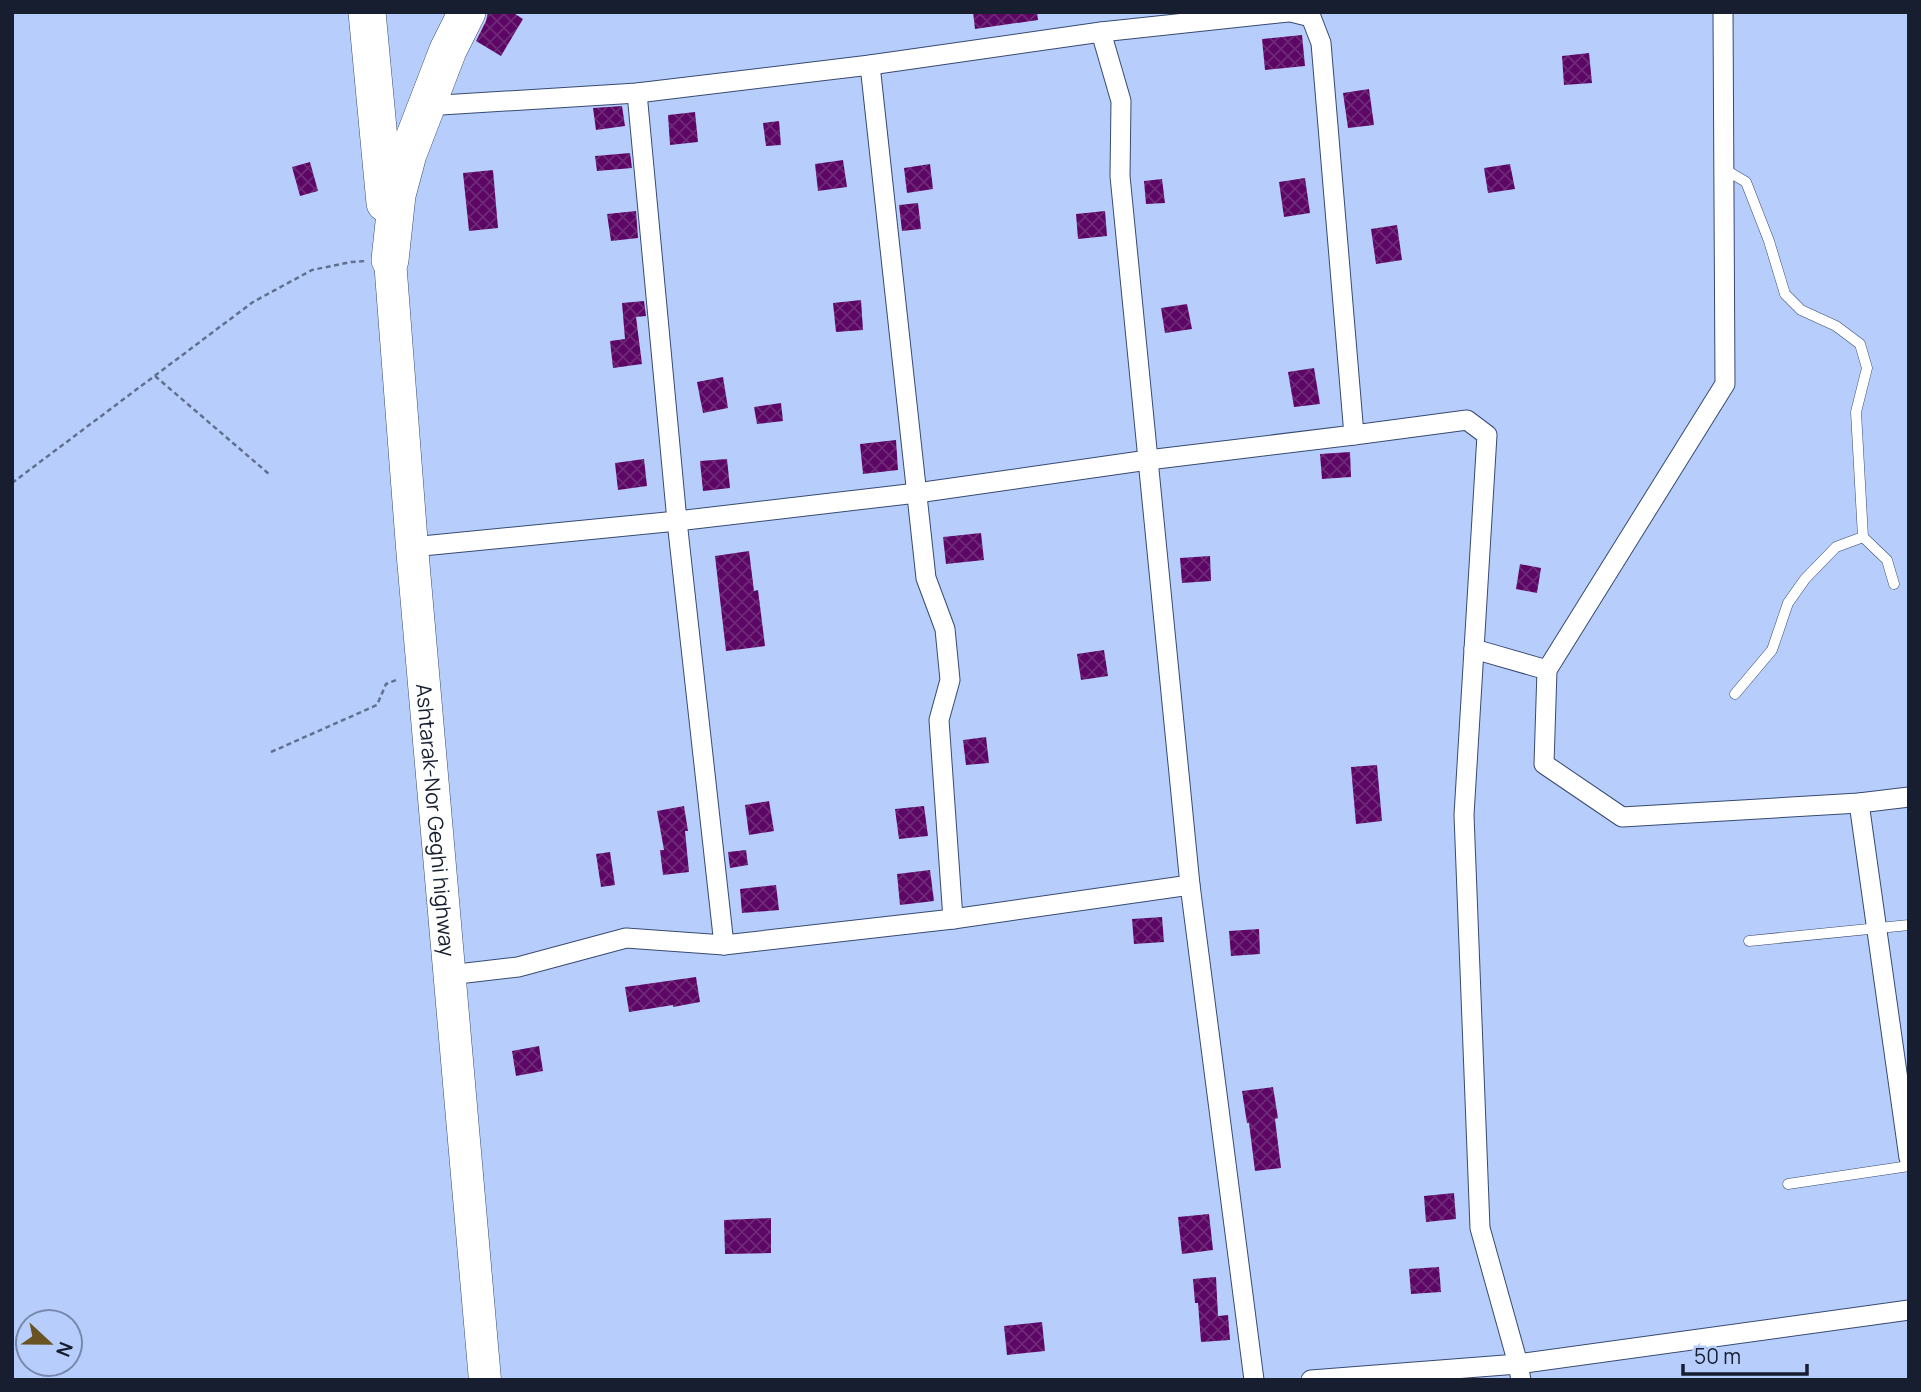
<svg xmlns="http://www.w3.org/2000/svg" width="1921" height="1392" font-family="Manrope,sans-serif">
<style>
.building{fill:url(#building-cross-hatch)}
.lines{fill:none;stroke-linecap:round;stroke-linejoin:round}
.lane-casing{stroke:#374a71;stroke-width:11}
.street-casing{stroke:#374a71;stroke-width:21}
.primary-casing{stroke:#374a71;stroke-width:33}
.highway-casing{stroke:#374a71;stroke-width:38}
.path{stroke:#61708f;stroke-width:2.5;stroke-dasharray:5 3.5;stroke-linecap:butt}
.lane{stroke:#fff;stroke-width:10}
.street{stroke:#fff;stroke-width:19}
.primary{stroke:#fff;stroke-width:32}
.highway{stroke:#fff;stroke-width:37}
.labels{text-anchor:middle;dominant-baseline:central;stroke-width:7;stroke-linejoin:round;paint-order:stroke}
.street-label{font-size:21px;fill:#161e2f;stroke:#b7cefd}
</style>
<defs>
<pattern id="building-cross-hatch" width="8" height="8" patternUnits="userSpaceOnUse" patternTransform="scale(1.75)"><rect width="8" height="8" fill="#5d0665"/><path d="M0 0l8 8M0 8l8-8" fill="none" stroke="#6f2a77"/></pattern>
</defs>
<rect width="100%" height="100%" fill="#b7cefd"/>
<g class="building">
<polygon points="488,12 512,12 523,19 501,56 476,41 486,21"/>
<polygon points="973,12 1037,12 1038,20 975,29"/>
<polygon points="1302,35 1305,66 1265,70 1262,39"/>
<polygon points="1589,53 1592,83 1564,85 1562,56"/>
<polygon points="1369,89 1374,125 1348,128 1343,93"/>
<polygon points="622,106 625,126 596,130 593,108"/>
<polygon points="695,112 698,142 670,145 668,115"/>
<polygon points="779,121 781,145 766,146 763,123"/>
<polygon points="630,153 632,168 597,171 595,156"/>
<polygon points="843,160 847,187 818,191 815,164"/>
<polygon points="310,162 318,191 300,196 292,167"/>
<polygon points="930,164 933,189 907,193 904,168"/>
<polygon points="1510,164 1515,189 1488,193 1484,168"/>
<polygon points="493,170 498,228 469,231 463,173"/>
<polygon points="1305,178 1310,213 1284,217 1279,182"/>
<polygon points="1162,179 1165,203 1146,204 1144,181"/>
<polygon points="918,203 921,229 902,231 899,205"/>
<polygon points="636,211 638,238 611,241 607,214"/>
<polygon points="1105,211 1107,236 1078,239 1076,214"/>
<polygon points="1397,225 1402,260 1376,264 1371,229"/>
<polygon points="861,300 863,330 836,332 833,303"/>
<polygon points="644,301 646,316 636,317 642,364 613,368 610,341 625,339 622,303"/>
<polygon points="1187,304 1192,329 1165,333 1161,308"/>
<polygon points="1314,368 1320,404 1294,407 1288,372"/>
<polygon points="723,377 728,408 703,413 697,382"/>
<polygon points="781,403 783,421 757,424 754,407"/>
<polygon points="896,440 898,470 863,474 860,444"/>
<polygon points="1350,452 1351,477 1322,479 1320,454"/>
<polygon points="644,459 647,486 618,490 615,463"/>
<polygon points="727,459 730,488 703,491 700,461"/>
<polygon points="981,533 984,560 946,564 943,537"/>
<polygon points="749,551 754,591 758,590 765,646 726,651 715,556"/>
<polygon points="1210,556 1211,581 1182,583 1180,558"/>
<polygon points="1520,564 1541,568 1537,593 1516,589"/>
<polygon points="1104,650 1108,676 1081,680 1077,654"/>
<polygon points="986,737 989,763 966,765 963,740"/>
<polygon points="1377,765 1382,821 1356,824 1351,767"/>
<polygon points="769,801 774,831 749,835 745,805"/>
<polygon points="684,806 688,831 685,831 689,872 663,875 660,850 664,850 657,811"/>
<polygon points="924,806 928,836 899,839 895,809"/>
<polygon points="746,850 748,865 730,868 728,852"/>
<polygon points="610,852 615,885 601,887 596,854"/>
<polygon points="930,870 934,901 900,905 897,874"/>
<polygon points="776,885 779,910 742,913 740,889"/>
<polygon points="1162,917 1164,942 1134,944 1132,919"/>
<polygon points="1259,929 1260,954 1231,956 1229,931"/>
<polygon points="696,977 700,1002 673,1007 673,1005 629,1012 625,987"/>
<polygon points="539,1046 543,1071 516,1076 512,1051"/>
<polygon points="1273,1087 1278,1118 1275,1119 1281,1168 1255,1171 1249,1123 1247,1123 1242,1091"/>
<polygon points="1454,1193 1456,1219 1426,1222 1424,1196"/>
<polygon points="1209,1214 1213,1250 1182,1254 1178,1217"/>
<polygon points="771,1218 771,1253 725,1254 724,1220"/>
<polygon points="1439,1267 1441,1292 1411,1294 1409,1269"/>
<polygon points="1216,1277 1218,1316 1228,1315 1230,1340 1201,1342 1198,1303 1195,1303 1193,1279"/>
<polygon points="1042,1322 1045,1351 1007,1355 1004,1326"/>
</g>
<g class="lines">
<defs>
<g id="lane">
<polyline points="1724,169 1746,182 1769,241 1785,294 1801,310 1836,326 1860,344 1867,368 1856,412 1863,537 1887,560 1894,584"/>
<polyline points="1735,694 1772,650 1788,603 1805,579 1836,547 1863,537"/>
<polyline points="1749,941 1909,925"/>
<polyline points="1788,1184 1909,1166"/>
</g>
<g id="street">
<polyline points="1291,12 1311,17 1321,43 1354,435"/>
<polyline points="1723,12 1725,384 1547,670 1544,764 1622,817 1859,803 1909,797"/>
<polyline points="1101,32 1121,101 1120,176 1190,885 1254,1380"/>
<polyline points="870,65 926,578 945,629 950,680 939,720 953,919"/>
<polyline points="637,93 677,521 724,945"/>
<polyline points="425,106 637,93 870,65 1101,32 1288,12"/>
<polyline points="412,547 677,521 917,493 1148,460 1354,435 1467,420 1487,435 1464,815 1480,1228 1518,1364 1521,1380"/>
<polyline points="1474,649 1547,670"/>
<polyline points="1859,803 1909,1158"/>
<polyline points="449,975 518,967 626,938 724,945 953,919 1190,885"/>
<polyline points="1311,1380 1518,1364 1909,1310"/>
</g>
<g id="primary">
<path id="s1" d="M 390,260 L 412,547 L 485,1380"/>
</g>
<g id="highway">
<polyline points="367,12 385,203"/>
<polyline points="390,260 397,195 408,154 448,50 467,12"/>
</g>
</defs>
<use href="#lane" class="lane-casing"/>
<use href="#street" class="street-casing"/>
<use href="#primary" class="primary-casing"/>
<use href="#highway" class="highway-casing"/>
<g class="path">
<polyline points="155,376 269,474"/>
<polyline points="12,483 253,302 312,270 351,262 366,261"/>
<polyline points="271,752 377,705 386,684 399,679"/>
</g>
<use href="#lane" class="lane"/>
<use href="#street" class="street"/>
<use href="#primary" class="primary"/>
<use href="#highway" class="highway"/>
</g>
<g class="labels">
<g class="street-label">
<text stroke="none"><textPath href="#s1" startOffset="562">Ashtarak-Nor Geghi highway</textPath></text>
</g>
</g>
<rect width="1921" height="1392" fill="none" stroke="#161e2f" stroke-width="28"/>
<g transform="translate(49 1343) rotate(112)"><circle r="33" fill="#b7cefd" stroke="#7788ab" stroke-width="2"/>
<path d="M0-5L12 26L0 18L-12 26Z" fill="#6a5323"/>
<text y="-10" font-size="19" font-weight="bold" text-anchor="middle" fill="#161e2f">N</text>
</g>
<path d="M1683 1364v10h124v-10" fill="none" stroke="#161e2f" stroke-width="3.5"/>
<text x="1694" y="1364" font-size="21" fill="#161e2f" stroke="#b7cefd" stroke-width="5" paint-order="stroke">50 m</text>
</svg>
